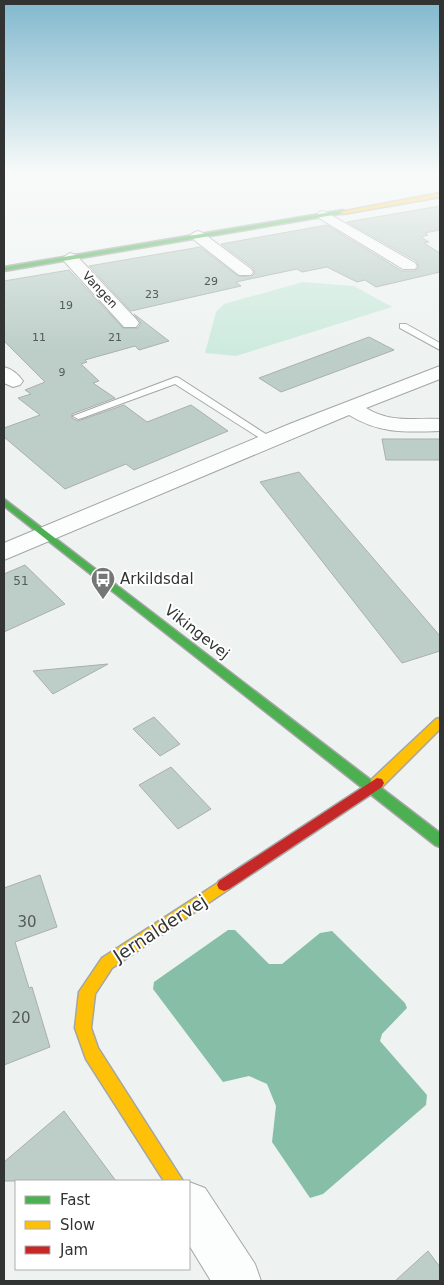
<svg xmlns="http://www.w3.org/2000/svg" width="444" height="1285" font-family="'DejaVu Sans',sans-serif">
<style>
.green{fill:#ceeade}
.water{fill:#87bea8}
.building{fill:#bccec7;stroke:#abafad}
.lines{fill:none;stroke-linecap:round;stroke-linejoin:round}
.lane-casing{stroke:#a3a6a5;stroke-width:2}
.street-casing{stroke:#a3a6a5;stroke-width:2}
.fast-casing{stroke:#a3a6a5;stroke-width:3}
.slow-casing{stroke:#a3a6a5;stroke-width:3}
.jam-casing{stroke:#a3a6a5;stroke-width:3}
.lane{fill:#fcfdfd;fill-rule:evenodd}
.street{fill:#fcfdfd;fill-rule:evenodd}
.fast{fill:#4caf50;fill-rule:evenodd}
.slow{fill:#ffc107;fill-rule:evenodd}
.jam{fill:#c62828;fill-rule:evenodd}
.labels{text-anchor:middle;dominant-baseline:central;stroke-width:4;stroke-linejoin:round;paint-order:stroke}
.far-number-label{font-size:11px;fill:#545a58}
.far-street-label{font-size:12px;fill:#323433;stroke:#fff}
.number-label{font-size:12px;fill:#545a58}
.poi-label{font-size:15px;fill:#323433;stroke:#fff;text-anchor:start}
.street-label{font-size:15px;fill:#323433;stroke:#fff}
.near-number-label{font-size:15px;fill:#545a58}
.near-street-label{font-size:18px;fill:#323433;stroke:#fff}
</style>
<rect width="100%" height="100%" fill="#eef3f1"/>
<polygon class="green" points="303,282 354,286 392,307 236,356 205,353 216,312 224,304"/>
<polygon class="water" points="228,930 235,930 269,964 282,964 320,933 332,931 405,1003 407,1008 382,1034 380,1041 427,1095 426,1105 323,1194 310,1198 272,1142 276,1106 267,1084 249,1076 223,1082 153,989 154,982"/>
<g class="building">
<polygon points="440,206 440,230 425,233 428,235 421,237 429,242 424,243 440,253 440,272 376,287 365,280 357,282 327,267 302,272 297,269 236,282 241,286 131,311 89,266 200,247 238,276 251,277 255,273 253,268 221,244 327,225 402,271 415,271 419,267 416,261 347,222"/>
<polygon points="69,270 123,328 138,328 141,323 134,314 169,341 139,350 135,346 85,360 87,362 81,364 99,381 93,383 115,398 72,414 72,418 78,421 124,405 147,422 191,405 228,431 134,470 126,464 65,489 4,437 4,428 40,415 18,398 31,394 25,390 45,382 4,341 4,281"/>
<polygon points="369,337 394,350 281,392 259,378"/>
<polygon points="382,439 440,439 440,460 386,460"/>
<polygon points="299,472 440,636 440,651 402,663 260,482"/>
<polygon points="25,565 65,604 4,632 4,574"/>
<polygon points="108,664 53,694 33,671"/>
<polygon points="154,717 180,744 160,756 133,729"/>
<polygon points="171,767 211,809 178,829 139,785"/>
<polygon points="40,875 57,927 15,942 29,988 32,987 50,1047 4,1065 4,888"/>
<polygon points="64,1111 116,1181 4,1181 4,1162"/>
<polygon points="428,1251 440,1267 440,1281 395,1281"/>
</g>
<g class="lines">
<defs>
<g id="lane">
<polygon points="400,324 406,324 440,343 440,350 400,328"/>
<polygon points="176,377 179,378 275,440 270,443 266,442 175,384 82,418 78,419 73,416"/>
</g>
<g id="street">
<polygon points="324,211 415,263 417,266 415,269 403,269 319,218 317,215 319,212"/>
<polygon points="198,231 203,233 251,269 253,272 251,275 239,275 193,239 190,236 193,233"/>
<polygon points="70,253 76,255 136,319 139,323 136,327 124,327 64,261 62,258"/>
<path d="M 440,366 L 440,379 L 366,408 C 390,423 413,418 440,419 L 440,431 C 405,432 380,434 349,415 L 4,560 L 4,543 L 292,423 Z"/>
<path d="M 4,367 C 12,369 18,374 23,381 L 20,385 L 13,387 L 4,383 Z"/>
<polygon points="189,1182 205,1188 255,1264 261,1281 211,1281 189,1245"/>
</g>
<g id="fast">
<polygon points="4,170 10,170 4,177"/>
<polygon points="343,210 346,212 345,213 4,271 4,267"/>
<polygon points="4,499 440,833 440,847 435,845 4,506"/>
</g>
<g id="slow">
<polygon points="440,193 440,197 343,214 340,212"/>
<polygon points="440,718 440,729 382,787 377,788 372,787 370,783 372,779 436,719"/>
<polygon points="224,879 229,881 231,885 229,889 112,968 95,994 91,1028 98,1048 183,1181 164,1181 86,1059 75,1028 79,992 102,958"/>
</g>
<polygon id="jam" points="377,778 382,779 384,783 382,787 229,889 224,891 219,889 217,885 219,881"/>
</defs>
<use href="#lane" class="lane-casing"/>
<use href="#street" class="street-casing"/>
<use href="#fast" class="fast-casing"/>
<use href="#slow" class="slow-casing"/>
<use href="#jam" class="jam-casing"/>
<use href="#lane" class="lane"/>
<use href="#street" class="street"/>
<use href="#fast" class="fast"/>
<use href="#slow" class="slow"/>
<use href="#jam" class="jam"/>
</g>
<linearGradient id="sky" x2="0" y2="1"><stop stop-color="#81b8ce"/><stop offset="0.49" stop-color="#f7faf9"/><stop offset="1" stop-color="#f7faf9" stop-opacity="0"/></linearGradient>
<rect width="444" height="350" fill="url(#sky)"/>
<defs>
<symbol id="bus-pin" viewBox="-11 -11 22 30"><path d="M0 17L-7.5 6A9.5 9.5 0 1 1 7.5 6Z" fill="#747776" stroke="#fff"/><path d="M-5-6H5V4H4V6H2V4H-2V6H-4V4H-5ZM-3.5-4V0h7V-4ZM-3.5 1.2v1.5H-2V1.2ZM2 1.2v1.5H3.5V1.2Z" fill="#fff"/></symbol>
</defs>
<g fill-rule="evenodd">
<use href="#bus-pin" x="89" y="565" width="28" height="38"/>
</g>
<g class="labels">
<g class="far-number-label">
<text x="211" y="281">29</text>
<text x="152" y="294">23</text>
<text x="66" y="305">19</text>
<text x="39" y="337">11</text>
<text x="115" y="337">21</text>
<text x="62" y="372">9</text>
</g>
<g class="far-street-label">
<text transform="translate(100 290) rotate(47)">Vangen</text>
</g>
<g class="number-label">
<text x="21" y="581">51</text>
</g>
<g class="poi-label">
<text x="120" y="579">Arkildsdal</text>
</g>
<g class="street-label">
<text transform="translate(197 632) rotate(38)">Vikingevej</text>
</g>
<g class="near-number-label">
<text x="27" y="922">30</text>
<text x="21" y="1018">20</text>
</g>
<g class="near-street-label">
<text transform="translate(160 928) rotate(-33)">Jernaldervej</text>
</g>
</g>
<rect width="444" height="1285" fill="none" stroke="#323433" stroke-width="10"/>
<rect x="15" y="1180" width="175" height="90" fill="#ffffff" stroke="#adaead"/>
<rect x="25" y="1196" width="25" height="8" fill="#4caf50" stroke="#adaead"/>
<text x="60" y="1205" font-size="15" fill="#323433">Fast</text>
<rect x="25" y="1221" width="25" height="8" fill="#ffc107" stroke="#adaead"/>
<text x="60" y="1230" font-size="15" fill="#323433">Slow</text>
<rect x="25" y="1246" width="25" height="8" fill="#c62828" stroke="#adaead"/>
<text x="60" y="1255" font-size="15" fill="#323433">Jam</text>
</svg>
